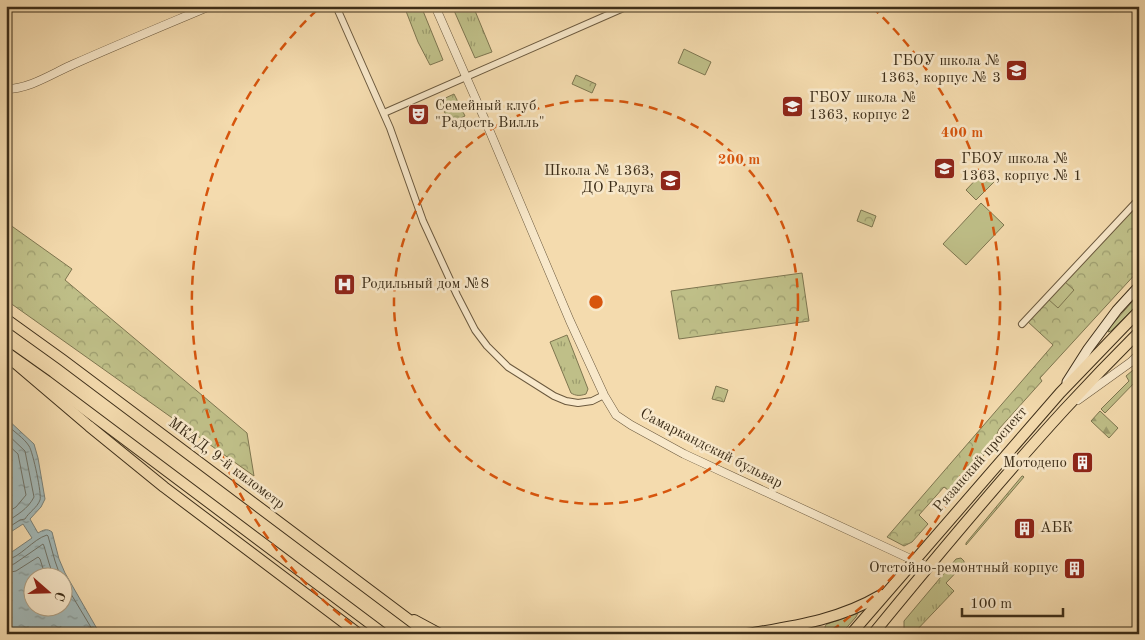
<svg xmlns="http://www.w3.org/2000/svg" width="1145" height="640" font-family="'Old Standard TT',serif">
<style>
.grass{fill:url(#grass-tufts);stroke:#7e7650}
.forest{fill:url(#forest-firs);stroke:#7e7650}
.park{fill:url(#park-crowns);stroke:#7e7650}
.pitch{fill:#bfbf88;stroke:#7e7650}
.water{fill:url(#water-ripples);stroke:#7a8178;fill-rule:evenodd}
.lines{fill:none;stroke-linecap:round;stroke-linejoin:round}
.shore{stroke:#707368;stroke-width:1}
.minor-casing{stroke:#6b593e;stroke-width:8}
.tertiary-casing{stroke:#6b593e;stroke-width:9}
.secondary-casing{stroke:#3d2e19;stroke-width:11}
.primary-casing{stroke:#3d2e19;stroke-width:12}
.trunk-casing{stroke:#3d2e19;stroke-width:12}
.minor{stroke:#f8e8ca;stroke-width:6}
.tertiary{stroke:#f8e8ca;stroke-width:8}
.secondary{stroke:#f8e8ca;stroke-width:9}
.primary{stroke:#f4dbae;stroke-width:10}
.trunk{stroke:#f4dbae;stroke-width:10}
.ring{fill:none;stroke:#d7550d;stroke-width:2.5;stroke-dasharray:9 6}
.labels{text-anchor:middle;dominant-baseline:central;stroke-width:5;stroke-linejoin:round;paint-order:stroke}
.poi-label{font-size:15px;fill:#3d2e19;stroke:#f8e8ca;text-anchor:start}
.street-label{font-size:15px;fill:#3d2e19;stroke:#f8e8ca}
.centre{fill:#d7550d;stroke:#f8e8ca;stroke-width:2.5}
.ring-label{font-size:15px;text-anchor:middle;font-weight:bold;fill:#d7550d;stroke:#f8e8ca;stroke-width:5;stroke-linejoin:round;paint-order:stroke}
</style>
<defs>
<pattern id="grass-tufts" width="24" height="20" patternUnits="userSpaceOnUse" patternTransform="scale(1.25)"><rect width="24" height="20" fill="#bfbf88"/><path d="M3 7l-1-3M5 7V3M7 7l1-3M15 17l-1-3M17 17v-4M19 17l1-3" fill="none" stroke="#9c9c6e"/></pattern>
<pattern id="forest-firs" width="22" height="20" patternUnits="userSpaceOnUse" patternTransform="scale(1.25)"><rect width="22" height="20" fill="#bfbf88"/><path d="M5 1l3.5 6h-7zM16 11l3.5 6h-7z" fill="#9c9c6e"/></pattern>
<pattern id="park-crowns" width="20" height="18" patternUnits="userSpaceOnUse" patternTransform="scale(1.25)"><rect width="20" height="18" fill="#bfbf88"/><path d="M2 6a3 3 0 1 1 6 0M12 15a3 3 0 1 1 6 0" fill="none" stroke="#9c9c6e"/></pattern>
<pattern id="water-ripples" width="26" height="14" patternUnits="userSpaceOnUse" patternTransform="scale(1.25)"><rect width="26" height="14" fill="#a2b8b7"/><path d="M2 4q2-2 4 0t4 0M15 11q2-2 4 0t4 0" fill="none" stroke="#859694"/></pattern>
</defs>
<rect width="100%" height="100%" fill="#f4dbae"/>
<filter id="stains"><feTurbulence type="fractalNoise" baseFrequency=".004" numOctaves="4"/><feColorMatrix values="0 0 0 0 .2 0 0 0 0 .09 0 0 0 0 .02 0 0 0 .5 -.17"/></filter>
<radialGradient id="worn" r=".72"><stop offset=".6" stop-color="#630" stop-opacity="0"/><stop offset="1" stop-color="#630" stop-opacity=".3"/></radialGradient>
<g class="grass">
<polygon points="404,6 421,6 443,60 430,65 418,42"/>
<polygon points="452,6 473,6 492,52 475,58"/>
<polygon points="1139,294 1139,303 1111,331 1108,332 1110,327"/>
<path d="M 567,335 L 588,389 L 586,394 C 580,396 576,396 571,393 L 550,342 Z"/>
<polygon points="1139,365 1139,378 1105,413 1101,409 1129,381 1126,376"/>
<polygon points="1022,476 1023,476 1024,477 966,545 966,543"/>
<polygon points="961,558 964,561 964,564 946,583 954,591 913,634 911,634 904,628 904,621 956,559"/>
<path d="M 858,613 L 856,617 L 841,634 L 830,634 L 825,629 C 825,627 825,626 826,625 C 827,623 854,615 858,613 Z"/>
</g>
<polygon class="forest" points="1100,411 1118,428 1109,438 1091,421"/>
<g class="park">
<polygon points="576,75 596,84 592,93 572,84"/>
<polygon points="454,94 465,116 450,123 439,101"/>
<polygon points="1139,201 1139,270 1040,378 1042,381 999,429 993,444 952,493 944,487 919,515 928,524 912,542 904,546 887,537 1053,345 1027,321"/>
<polygon points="861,210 876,216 872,227 857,221"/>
<polygon points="6,222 72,269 65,280 247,433 254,476 6,300"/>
<polygon points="802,273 809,321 679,339 671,291"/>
<polygon points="716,386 728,390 724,402 712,399"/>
</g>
<g class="pitch">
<polygon points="684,49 711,62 705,75 678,63"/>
<polygon points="983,172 994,182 976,200 966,190"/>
<polygon points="981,203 1004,225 966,265 943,244"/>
<polygon points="1064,281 1074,290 1058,308 1048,299"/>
</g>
<path class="water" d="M 6,418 L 34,444 L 38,458 L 45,499 L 41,507 L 30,519 L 38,533 C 43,530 47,528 52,532 L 59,559 L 65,573 L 100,634 L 6,634 L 6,556 L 32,538 L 23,524 L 6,535 ZM 32,578 L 62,578 L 62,608 L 32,608 Z"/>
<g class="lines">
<g class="shore">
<path d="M 6,424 C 13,431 24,438 29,446 C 33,452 42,495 40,500 C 37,508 29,512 25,519 L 20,520 L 6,529"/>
<path d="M 6,433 L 25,451 L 34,497 C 28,509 17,515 6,522"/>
<polyline points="6,443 18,454 26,495 16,507 6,513"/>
<path d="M 6,560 C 20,558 33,539 47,535 L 48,536 L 55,561 L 61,578"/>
<polyline points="6,566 14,564 43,544 44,546 49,563 54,578"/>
<polyline points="6,573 16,571 38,557 40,559 46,578"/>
<polyline points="62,579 95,634"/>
</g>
<defs>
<g id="minor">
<polyline points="336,6 390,128 423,221 457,295 475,330 487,346 508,367 554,396 566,401 578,403 592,401 604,395"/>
<polyline points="384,113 628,6"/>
<polyline points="1022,324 1139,199"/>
</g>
<g id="tertiary">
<polyline points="435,6 485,120 570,321 604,395 616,415 631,425 684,454 928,567"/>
<path d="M 6,89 C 30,89 53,73 74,64 C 119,44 165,25 210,6"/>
<polyline points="1078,400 1131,362 1139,354"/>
</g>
<polyline id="secondary" points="1067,382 1088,349 1117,310 1139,286"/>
<g id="primary">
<polyline points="15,363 89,426 164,487 359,634"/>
<polyline points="414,620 440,634"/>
<path d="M 747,634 C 795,626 839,620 881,595"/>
<polyline points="851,634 1060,393 1139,311"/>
<path d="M 873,634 C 936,557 999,481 1065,409 C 1089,383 1114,357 1139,332"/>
</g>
<g id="trunk">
<polyline points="6,319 63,360 428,634"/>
<polyline points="6,352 47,381 384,634"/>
</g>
</defs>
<use href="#minor" class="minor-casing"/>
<use href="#tertiary" class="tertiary-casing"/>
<use href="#secondary" class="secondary-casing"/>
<use href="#primary" class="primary-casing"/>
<use href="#trunk" class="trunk-casing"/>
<use href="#minor" class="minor"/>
<use href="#tertiary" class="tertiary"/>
<use href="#secondary" class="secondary"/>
<use href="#primary" class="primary"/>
<use href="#trunk" class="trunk"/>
</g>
<g class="ring">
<circle cx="596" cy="302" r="202"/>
<path d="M364 633A404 404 0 0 1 320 7M872 7A404 404 0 0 1 828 633"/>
</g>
<defs>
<symbol id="school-square" viewBox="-11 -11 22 22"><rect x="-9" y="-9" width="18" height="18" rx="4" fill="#8f2418" stroke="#f8e8ca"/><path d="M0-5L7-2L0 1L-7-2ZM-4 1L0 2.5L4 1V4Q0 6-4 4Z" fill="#fff"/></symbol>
<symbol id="theatre-square" viewBox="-11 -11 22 22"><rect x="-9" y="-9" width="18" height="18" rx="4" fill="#8f2418" stroke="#f8e8ca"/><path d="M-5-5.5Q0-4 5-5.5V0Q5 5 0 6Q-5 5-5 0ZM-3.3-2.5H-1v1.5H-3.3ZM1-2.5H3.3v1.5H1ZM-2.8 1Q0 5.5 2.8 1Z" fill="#fff"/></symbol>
<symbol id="hospital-square" viewBox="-11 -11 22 22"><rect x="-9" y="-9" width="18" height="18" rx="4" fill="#8f2418" stroke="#f8e8ca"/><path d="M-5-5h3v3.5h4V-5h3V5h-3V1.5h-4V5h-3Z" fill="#fff"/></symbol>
<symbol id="building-square" viewBox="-11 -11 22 22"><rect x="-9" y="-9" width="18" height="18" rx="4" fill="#8f2418" stroke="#f8e8ca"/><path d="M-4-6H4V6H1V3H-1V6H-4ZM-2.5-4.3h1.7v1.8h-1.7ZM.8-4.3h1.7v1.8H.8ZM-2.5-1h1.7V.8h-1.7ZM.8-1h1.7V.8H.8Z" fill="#fff"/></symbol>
</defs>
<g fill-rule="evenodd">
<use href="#school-square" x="1004" y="58" width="25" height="25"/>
<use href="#school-square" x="780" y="94" width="25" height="25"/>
<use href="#theatre-square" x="406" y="102" width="25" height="25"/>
<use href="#school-square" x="932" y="156" width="25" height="25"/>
<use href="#school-square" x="658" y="168" width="25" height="25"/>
<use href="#hospital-square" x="332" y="272" width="25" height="25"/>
<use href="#building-square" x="1070" y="450" width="25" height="25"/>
<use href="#building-square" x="1012" y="516" width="25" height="25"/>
<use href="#building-square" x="1062" y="556" width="25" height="25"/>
</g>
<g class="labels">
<g class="poi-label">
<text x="1001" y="61" text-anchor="end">ГБОУ школа №<tspan x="1001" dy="17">1363, корпус № 3</tspan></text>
<text x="809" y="98">ГБОУ школа №<tspan x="809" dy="17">1363, корпус 2</tspan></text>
<text x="435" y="106">Семейный клуб<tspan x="435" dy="17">"Радость Вилль"</tspan></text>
<text x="961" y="159">ГБОУ школа №<tspan x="961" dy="17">1363, корпус № 1</tspan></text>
<text x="654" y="171" text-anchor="end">Школа № 1363,<tspan x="654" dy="17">ДО Радуга</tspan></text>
<text x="361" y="284">Родильный дом №8</text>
<text x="1067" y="463" text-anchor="end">Мотодепо</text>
<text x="1040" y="528">АБК</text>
<text x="1058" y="568" text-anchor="end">Отстойно-ремонтный корпус</text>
</g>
<g class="street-label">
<text transform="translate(711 449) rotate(27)">Самаркандский бульвар</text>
<text transform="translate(981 460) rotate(-49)">Рязанский проспект</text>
<text transform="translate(226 464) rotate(37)">МКАД, 9-й километр</text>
</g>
</g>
<circle cx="596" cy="302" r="8" class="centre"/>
<g class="ring-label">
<text x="962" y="137">400 m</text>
<text x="739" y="164">200 m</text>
</g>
<rect width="1145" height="640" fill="none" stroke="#f4dbae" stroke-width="25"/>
<rect x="8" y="8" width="1130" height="625" fill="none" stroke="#3d2e19" stroke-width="2.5"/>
<rect x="12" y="12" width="1120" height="615" fill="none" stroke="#3d2e19"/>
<g transform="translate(48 592) rotate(110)"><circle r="24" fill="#f8e8ca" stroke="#ad9e83"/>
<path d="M0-4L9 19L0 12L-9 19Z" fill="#8f2418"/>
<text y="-8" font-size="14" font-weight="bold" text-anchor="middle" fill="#3d2e19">С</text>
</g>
<path d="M962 608v8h101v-8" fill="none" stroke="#3d2e19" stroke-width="2.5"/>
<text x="970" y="608" font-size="15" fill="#3d2e19" stroke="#f8e8ca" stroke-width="4" paint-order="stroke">100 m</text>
<rect width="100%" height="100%" filter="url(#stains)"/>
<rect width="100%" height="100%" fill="url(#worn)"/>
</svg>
